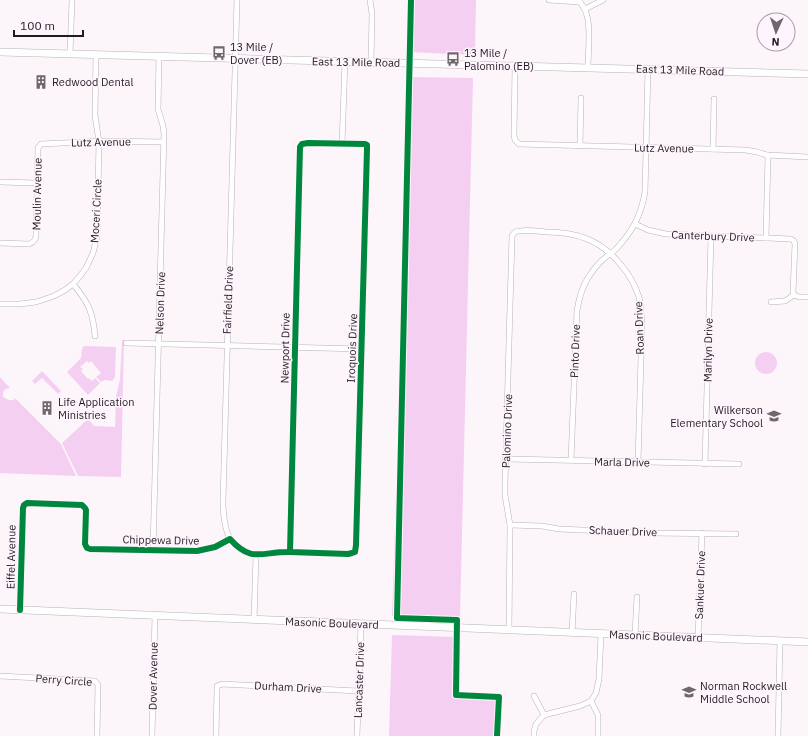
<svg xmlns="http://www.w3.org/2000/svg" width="808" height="736" font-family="'IBM Plex Sans',sans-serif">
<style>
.green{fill:#f5cff1}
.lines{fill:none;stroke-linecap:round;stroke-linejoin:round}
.street-casing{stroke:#b7b2b7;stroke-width:6}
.secondary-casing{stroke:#b7b2b7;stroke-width:8}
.street{stroke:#fffefe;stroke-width:5}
.secondary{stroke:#fffefe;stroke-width:7}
.cycleway-casing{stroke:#fef4fd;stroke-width:8}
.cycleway{stroke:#00873e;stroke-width:6}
.labels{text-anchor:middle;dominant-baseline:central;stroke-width:3;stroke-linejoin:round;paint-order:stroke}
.poi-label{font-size:11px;fill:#221c21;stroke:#fef4fd;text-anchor:start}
.street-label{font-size:11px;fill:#221c21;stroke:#fef4fd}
</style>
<rect width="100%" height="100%" fill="#fcf6fb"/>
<g class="green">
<polygon points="408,0 476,0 475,55 407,52"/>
<polygon points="410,77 473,78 460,618 392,616"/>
<polygon points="122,340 124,340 121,477 78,476 62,443 88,419 94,426 115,427 116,396 120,379"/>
<polygon points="84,346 116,347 115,377 112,381 105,380 101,382 96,377 101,373 91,361 89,363 87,361 80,367 83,369 81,371 88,379 89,378 92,381 95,378 100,383 88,395 67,372 81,358 82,349"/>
<circle cx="766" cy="363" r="11"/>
<polygon points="42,371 61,391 58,394 42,378 35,384 32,381"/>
<polygon points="0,377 10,388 5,389 3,393 3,397 9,400 14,400 15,398 61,444 76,476 0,473"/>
<polygon points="392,635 457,637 456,695 499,697 498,736 389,736"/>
</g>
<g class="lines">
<defs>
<g id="street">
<polyline points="370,0 372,14 371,62"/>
<polyline points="549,0 580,2"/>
<path d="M 580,0 L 580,2 C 583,6 586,10 587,16 C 591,28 588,54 588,68"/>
<polyline points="585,9 603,0"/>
<polyline points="70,54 72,0"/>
<polyline points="515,66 514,135 515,140 519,144 746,150 757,152 767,155 808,157"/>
<polyline points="342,144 345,61"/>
<polyline points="580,146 581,98"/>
<polyline points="713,149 714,99"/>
<polyline points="0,182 37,183"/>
<polyline points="635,224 648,230 666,234 791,239 794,241 795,244 793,292 794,295"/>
<polyline points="766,238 768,155"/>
<path d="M 0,243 L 29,244 C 34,242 36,240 36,235 L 38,148 L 41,144 L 105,141 L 164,142"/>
<path d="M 73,284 C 88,302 93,312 95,336"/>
<polyline points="794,295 799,297 808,297"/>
<polyline points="771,302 785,301 794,295"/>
<polyline points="0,304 20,304 36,302 54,296 65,290 73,284 80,276 86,268 93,253 97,237 99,142 95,115 96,55"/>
<polyline points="126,343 361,349"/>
<polyline points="506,459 739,464"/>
<path d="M 571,460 L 577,310 C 579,299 582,287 588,278 C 593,270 599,262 606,257 C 609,254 613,252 616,249 C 632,232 641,216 645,192 L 648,69"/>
<polyline points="705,464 711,236"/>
<polyline points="510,525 542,526 559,529 651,533 736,534"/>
<path d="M 230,539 C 224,527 223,515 223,501 L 237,0"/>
<polyline points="153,550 164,134 163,126 158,109 159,57"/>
<path d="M 20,610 L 23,508 L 24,505 L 27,503 L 82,505 L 85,508 L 86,510 L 85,544 L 87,548 L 90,549 L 197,551 L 215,547 L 230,539 C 252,564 263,551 290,552 L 348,554 L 352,553 L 355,552 L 356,545 L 367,149 L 367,145 L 365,144 L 308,143 L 302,144 L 300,147 L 290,552"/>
<polyline points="254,620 256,556"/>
<path d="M 509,630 L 510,525 L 505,495 L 505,484 L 512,236 L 515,232 C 524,229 536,231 546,232 C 577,232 601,240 621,265 C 629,274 635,285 639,297 C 641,306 641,315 642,324 L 638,462"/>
<polyline points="572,633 574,594"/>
<polyline points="635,635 637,597"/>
<polyline points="698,638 702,533"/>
<polyline points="0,676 95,681 98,685 97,736"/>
<polyline points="534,696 544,715"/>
<polyline points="591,701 598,715 598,736"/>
<polyline points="152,736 155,615"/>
<polyline points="216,736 217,690 217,686 222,684 358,691"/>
<polyline points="357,736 361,624"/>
<polyline points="534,736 534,731 536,724 544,715 580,706 591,701 596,693 599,679 601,634"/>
<polyline points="778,736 780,641"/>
</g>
<g id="secondary">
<polyline points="0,52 808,74"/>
<polyline points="0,609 808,642"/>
</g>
</defs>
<use href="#street" class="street-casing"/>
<use href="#secondary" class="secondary-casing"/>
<use href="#street" class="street"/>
<use href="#secondary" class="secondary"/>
<defs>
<g id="cycleway">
<polyline points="411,0 397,618 457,620 456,695 499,697 497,736"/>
<path d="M 20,610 L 23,508 L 24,505 L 27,503 L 82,505 L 85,508 L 86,510 L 85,544 L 87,548 L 90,549 L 197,551 L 215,547 L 230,539 C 252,564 263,551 290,552 L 348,554 L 352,553 L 355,552 L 356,545 L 367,149 L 367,145 L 365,144 L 308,143 L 302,144 L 300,147 L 290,552"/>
</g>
</defs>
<use href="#cycleway" class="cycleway-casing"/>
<use href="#cycleway" class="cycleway"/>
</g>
<defs>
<symbol id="bus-bare" viewBox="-9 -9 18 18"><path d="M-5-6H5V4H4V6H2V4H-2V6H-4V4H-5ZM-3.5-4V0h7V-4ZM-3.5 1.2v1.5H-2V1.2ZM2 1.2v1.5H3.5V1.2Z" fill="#6e686d" stroke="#fef4fd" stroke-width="2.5" paint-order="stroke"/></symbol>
<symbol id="building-bare" viewBox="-9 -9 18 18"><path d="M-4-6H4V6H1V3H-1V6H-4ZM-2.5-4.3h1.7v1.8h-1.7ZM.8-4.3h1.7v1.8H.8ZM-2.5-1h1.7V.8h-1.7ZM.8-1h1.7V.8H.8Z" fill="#6e686d" stroke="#fef4fd" stroke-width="2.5" paint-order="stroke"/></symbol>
<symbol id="school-bare" viewBox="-9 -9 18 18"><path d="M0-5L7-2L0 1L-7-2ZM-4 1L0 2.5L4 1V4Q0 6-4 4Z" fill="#6e686d" stroke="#fef4fd" stroke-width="2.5" paint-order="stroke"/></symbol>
</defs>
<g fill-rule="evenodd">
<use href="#bus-bare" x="209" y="43" width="20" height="20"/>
<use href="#bus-bare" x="443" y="49" width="20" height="20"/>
<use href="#building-bare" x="31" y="72" width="20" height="20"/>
<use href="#building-bare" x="37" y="398" width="20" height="20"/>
<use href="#school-bare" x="764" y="406" width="20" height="20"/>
<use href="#school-bare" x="679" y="682" width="20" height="20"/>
</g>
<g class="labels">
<g class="poi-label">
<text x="230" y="47">13 Mile /<tspan x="230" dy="13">Dover (EB)</tspan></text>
<text x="464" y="53">13 Mile /<tspan x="464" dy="13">Palomino (EB)</tspan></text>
<text x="52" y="82">Redwood Dental</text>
<text x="58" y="402">Life Application<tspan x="58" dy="13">Ministries</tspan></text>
<text x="763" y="410" text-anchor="end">Wilkerson<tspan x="763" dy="13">Elementary School</tspan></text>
<text x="700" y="686">Norman Rockwell<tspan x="700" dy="13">Middle School</tspan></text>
</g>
<g class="street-label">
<text transform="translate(356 62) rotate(1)">East 13 Mile Road</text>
<text transform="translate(680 70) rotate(2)">East 13 Mile Road</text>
<text transform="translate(101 142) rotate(-1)">Lutz Avenue</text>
<text transform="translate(664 148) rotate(1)">Lutz Avenue</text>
<text transform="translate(37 194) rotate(-89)">Moulin Avenue</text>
<text transform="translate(96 211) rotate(-87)">Moceri Circle</text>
<text transform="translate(713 236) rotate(2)">Canterbury Drive</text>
<text transform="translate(228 300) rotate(-88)">Fairfield Drive</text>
<text transform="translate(160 303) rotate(-88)">Nelson Drive</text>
<text transform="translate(639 328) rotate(-92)">Roan Drive</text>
<text transform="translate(285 348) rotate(-89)">Newport Drive</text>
<text transform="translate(352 348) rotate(-88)">Iroquois Drive</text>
<text transform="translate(708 350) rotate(-89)">Marilyn Drive</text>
<text transform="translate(575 351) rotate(-88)">Pinto Drive</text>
<text transform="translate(507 431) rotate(-88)">Palomino Drive</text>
<text transform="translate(622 462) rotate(1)">Marla Drive</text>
<text transform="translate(623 531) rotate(2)">Schauer Drive</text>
<text transform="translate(161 540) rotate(1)">Chippewa Drive</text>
<text transform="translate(11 557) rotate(-89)">Eiffel Avenue</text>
<text transform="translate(700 585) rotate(-88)">Sankuer Drive</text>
<text transform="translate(332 623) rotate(2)">Masonic Boulevard</text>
<text transform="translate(656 636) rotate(2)">Masonic Boulevard</text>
<text transform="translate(153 676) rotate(-89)">Dover Avenue</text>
<text transform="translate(64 680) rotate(4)">Perry Circle</text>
<text transform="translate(359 680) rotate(-88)">Lancaster Drive</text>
<text transform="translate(288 687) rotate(3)">Durham Drive</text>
</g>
</g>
<g transform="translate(776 32) rotate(183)"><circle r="19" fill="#fef4fd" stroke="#a69ea5"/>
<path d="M0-3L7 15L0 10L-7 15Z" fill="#6e686d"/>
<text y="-6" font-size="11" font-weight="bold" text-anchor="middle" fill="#221c21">N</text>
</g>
<path d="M14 30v6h69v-6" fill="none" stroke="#221c21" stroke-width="2"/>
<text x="20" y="30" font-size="12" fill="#221c21" stroke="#fef4fd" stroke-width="3" paint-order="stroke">100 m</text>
</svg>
